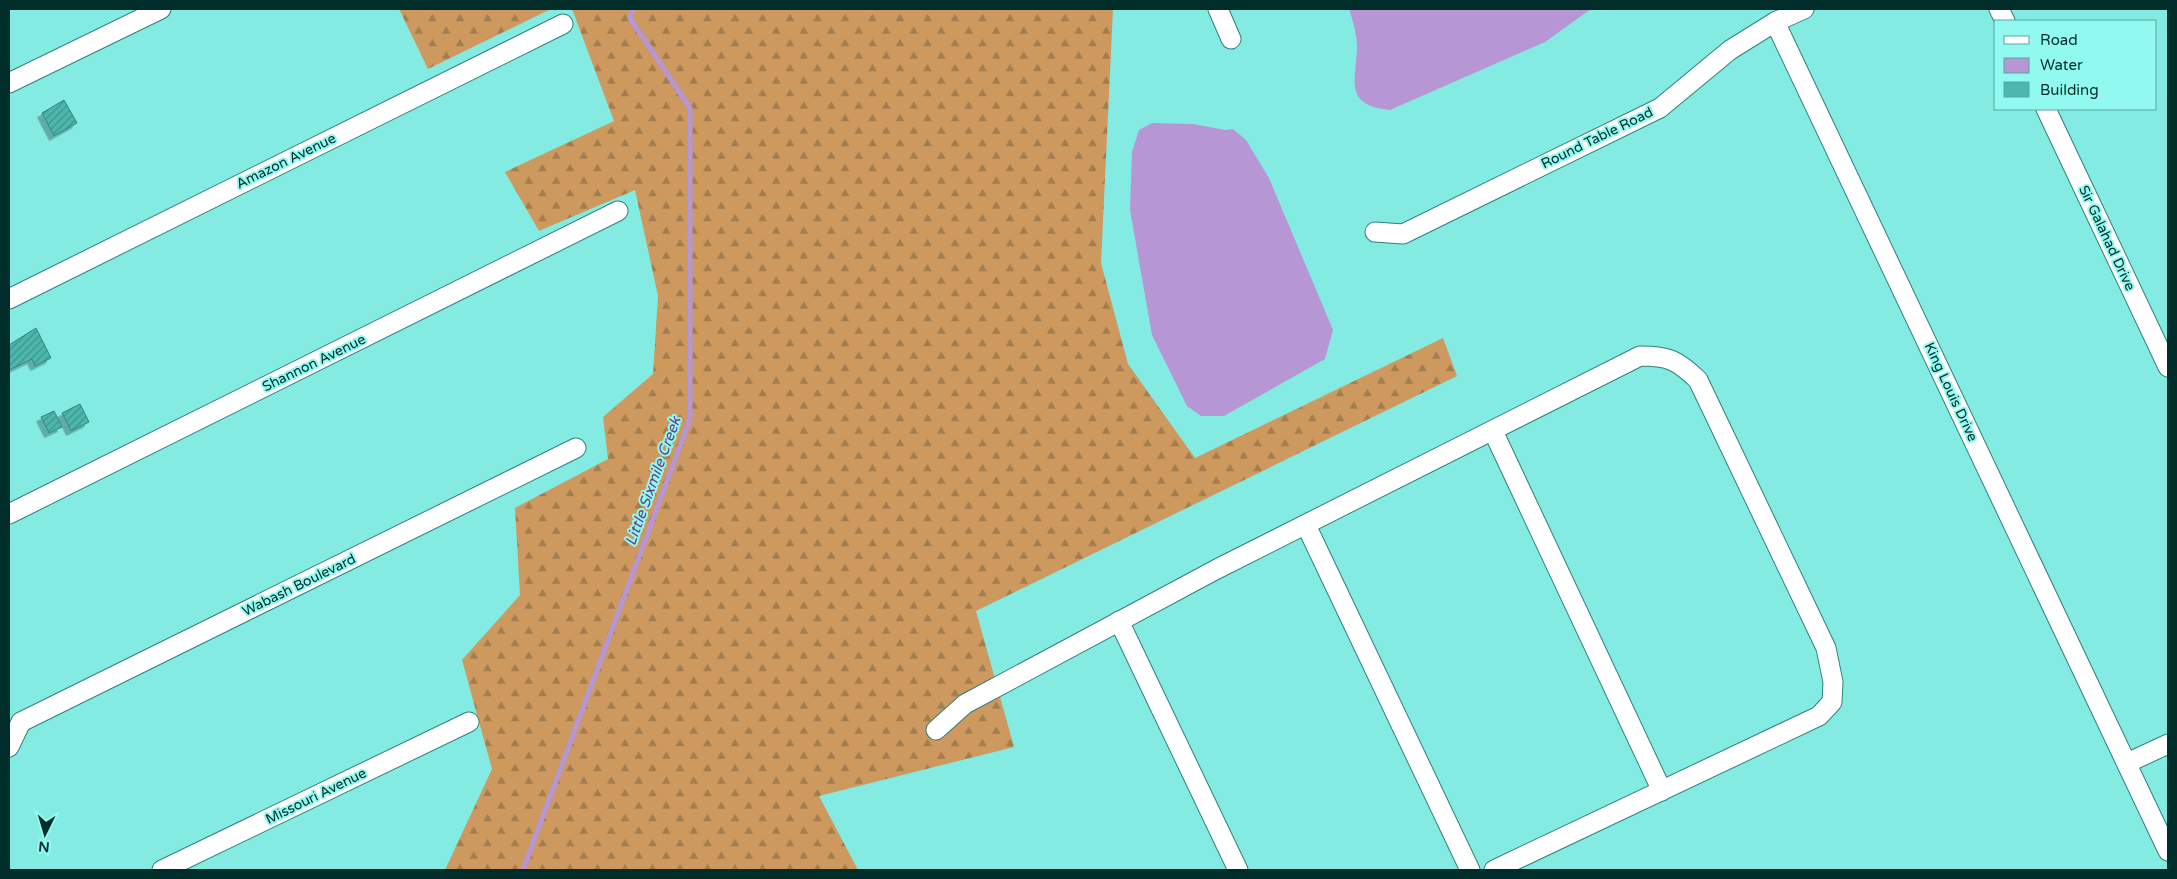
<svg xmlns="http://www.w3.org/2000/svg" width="2177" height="879" font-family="'Varela Round',sans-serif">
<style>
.forest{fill:url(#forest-firs)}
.water{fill:#b796d6}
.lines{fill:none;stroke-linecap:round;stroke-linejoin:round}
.stream{stroke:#b796d6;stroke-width:5}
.building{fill:url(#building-hatch);stroke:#32837d;filter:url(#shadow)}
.street-casing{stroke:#30817b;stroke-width:21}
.street{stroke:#fff;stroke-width:19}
.labels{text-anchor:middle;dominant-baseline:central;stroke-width:4;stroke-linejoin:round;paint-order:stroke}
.street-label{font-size:14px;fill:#002d2a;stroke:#91f9ef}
.water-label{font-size:15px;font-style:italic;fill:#653a86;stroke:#91f9ef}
</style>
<defs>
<pattern id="forest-firs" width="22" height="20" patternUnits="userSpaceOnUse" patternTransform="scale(1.25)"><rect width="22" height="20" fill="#cd995f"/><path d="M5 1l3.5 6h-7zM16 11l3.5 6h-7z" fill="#a47d4f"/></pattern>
<pattern id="building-hatch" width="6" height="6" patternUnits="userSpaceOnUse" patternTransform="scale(1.25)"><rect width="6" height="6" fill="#4db7ae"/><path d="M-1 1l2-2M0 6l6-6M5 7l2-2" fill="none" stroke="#3e958e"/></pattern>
<filter id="shadow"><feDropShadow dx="-4.5" dy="4.5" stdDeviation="0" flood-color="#0004"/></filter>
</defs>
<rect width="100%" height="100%" fill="#84ebe2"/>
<g class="forest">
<polygon points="399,9 551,9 428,69"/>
<polygon points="572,9 1113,9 1101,263 1128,364 1195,458 1443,338 1457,376 976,611 1014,747 819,796 858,870 445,870 492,769 462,660 520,595 515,508 608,459 603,417 653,374 658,296 635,190 539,231 505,172 614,121"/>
</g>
<g class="water">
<path d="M 1349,9 L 1591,9 L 1545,42 L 1390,110 C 1343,105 1356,81 1357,47 C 1357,34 1353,21 1349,9 Z"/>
<polygon points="1152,123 1193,124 1225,130 1233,129 1246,140 1269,178 1333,330 1325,359 1224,416 1201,416 1187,406 1152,335 1130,210 1132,152 1139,130"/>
</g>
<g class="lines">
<polyline class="stream" points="523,870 690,419 690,108 630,18 633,9"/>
</g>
<g class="building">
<polygon points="64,100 77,123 54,136 42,113"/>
<polygon points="36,328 51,358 35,366 32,359 9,370 9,345"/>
<polygon points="80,404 89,422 71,431 62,413"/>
<polygon points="54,411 62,427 49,433 41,417"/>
</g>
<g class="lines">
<defs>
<g id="street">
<polyline points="1218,9 1231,39"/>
<polyline points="1999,9 2005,21"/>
<polyline points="1775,22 2168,851"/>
<polyline points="9,83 161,9"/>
<polyline points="2046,109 2168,367"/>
<polyline points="1375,232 1403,234 1660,108 1730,50 1775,22 1804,9"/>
<polyline points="9,299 563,24"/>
<polyline points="1493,431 1662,791"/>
<polyline points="9,514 618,211"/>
<polyline points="1306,525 1470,870"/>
<polyline points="1119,621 1238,870"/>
<polyline points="21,722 576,448"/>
<path d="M 936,730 L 965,704 L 1217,569 L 1640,356 C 1669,356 1677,360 1698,380 L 1826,648 L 1833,682 L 1832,702 L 1819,716 L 1494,870"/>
<polyline points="9,747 21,722"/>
<polyline points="2127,763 2168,744"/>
<polyline points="162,870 469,722"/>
</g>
</defs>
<use href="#street" class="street-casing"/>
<use href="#street" class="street"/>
</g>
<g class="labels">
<g class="street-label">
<text transform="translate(1597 138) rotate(-26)">Round Table Road</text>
<text transform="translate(286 161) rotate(-26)">Amazon Avenue</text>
<text transform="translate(2107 238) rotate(65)">Sir Galahad Drive</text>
<text transform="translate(314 363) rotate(-26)">Shannon Avenue</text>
<text transform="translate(1951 392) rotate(65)">King Louis Drive</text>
<text transform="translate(299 585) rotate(-26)">Wabash Boulevard</text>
<text transform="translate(316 796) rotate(-26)">Missouri Avenue</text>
</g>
<g class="water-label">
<text transform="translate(653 481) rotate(-70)">Little Sixmile Creek</text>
</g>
</g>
<rect width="2177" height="879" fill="none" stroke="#002d2a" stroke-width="20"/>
<rect x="1994" y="20" width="162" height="90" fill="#91f9ef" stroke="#57a7a0"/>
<rect x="2004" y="36" width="25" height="8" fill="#ffffff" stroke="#57a7a0"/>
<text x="2040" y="45" font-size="15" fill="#002d2a">Road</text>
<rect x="2004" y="58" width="25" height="15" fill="#b796d6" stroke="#57a7a0"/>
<text x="2040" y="70" font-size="15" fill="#002d2a">Water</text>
<rect x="2004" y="82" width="25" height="15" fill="#4db7ae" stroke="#57a7a0"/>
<text x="2040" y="95" font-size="15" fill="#002d2a">Building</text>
<g transform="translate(45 834) rotate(185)" stroke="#91f9ef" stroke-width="4" paint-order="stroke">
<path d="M0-4L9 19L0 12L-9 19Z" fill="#002d2a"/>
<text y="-8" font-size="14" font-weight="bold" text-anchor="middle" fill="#002d2a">N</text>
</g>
</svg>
